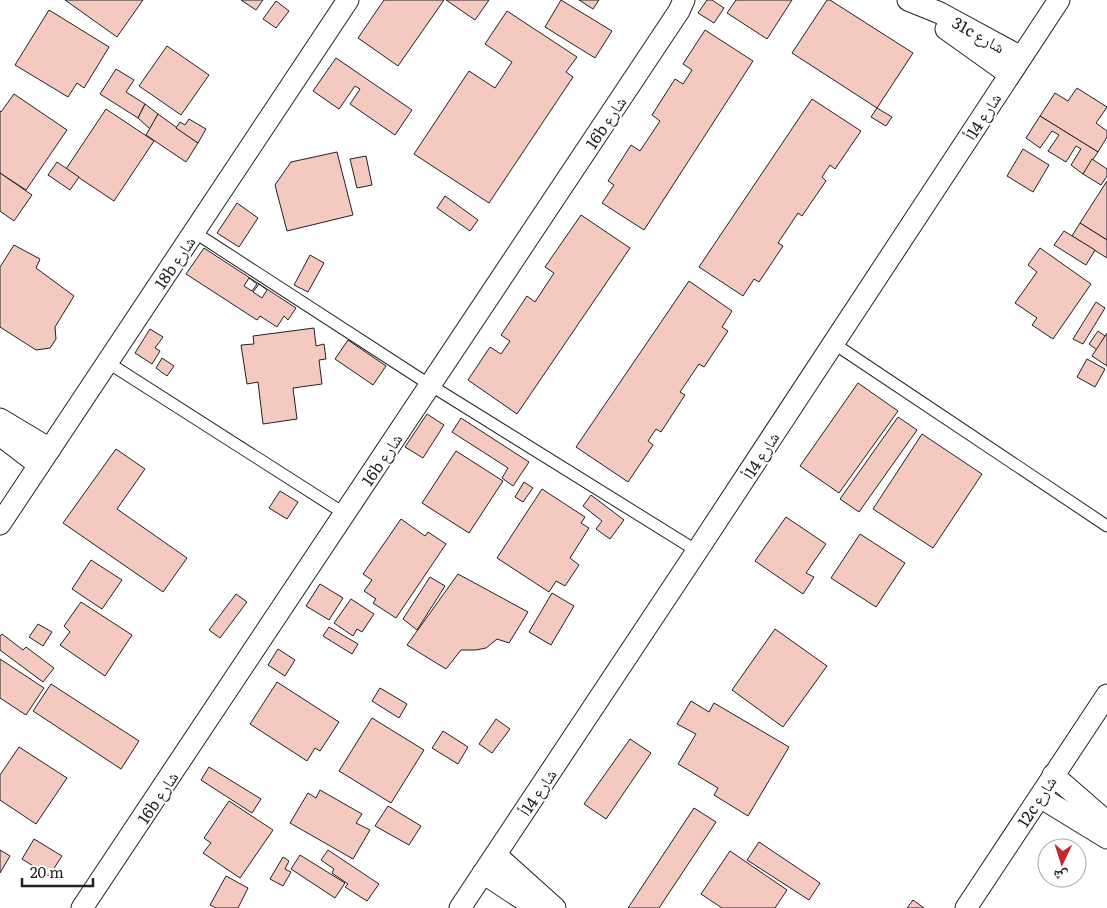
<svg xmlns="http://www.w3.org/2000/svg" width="1107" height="908" font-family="Literata,'Noto Naskh Arabic',serif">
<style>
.building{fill:#f3c9c0;stroke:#222;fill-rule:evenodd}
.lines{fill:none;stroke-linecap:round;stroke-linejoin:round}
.service-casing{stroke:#222;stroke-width:13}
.minor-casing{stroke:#222;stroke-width:23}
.service{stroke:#fff;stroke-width:11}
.minor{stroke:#fff;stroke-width:21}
.labels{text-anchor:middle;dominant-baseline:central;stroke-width:4;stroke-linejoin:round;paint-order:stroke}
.street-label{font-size:16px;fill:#222;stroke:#fff}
</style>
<rect width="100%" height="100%" fill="#fff"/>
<g class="building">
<polygon points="65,0 143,0 117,37"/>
<polygon points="241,0 263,0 256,10"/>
<polygon points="384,0 444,0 398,66 358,38"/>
<polygon points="446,0 489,0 475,20"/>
<polygon points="561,0 612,31 595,58 545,27"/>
<polygon points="579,0 599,0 593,9"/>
<polygon points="707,0 712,0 724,8 714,23 698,13"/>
<polygon points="736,0 792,0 767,39 727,13"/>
<polygon points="827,0 830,0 913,53 877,108 792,53"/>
<polygon points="276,1 289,11 276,28 263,19"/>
<polygon points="49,10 109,47 84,88 77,83 68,97 15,65"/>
<polygon points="507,11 577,57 566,72 573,77 489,203 414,154 469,71 495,88 512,62 485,44"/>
<polygon points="705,30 753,61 644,230 602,203 614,185 608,181 631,145 640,151 660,121 652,115 675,79 683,84 692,70 683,64"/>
<polygon points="167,46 209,75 181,115 139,86"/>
<polygon points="336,58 412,110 395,135 350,104 360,89 355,86 339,109 313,91"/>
<polygon points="116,69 134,80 126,92 145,104 138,118 100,94"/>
<polygon points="1077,88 1107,107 1096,123 1107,131 1107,137 1098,152 1040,116 1055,93 1068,101"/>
<polygon points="14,94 67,130 26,190 0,173 0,111 1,112"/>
<polygon points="812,99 861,131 835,169 830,165 822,177 826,181 802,216 798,213 778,243 783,246 759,282 754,279 743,296 699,267"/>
<polygon points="145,104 158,114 150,129 138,118"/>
<polygon points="877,108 892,117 886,126 871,117"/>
<polygon points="106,109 154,141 114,201 66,169"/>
<polygon points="158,114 198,143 186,162 146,135"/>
<polygon points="1040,116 1098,152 1083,174 1071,165 1081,149 1076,146 1066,162 1048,151 1059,135 1052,131 1040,148 1026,138"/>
<polygon points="189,119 206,129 198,143 176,128 180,122 185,125"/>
<polygon points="1023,149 1049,165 1033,192 1007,176"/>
<polygon points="337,152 353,215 287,231 275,185 291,162"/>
<polygon points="366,156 372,185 357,188 350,159"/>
<polygon points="1092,159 1107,169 1107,176 1101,185 1083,174"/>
<polygon points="57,162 79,177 70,190 48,175"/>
<polygon points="0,173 32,195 14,221 0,211"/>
<polygon points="1107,181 1107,240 1080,223"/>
<polygon points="445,196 478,220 470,231 437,208"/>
<polygon points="237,203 258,218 239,247 217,233"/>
<polygon points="581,215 630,248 517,414 468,380 490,347 501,354 510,341 501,335 527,296 535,302 554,273 545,267"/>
<polygon points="1080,223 1107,240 1107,258 1072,236"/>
<polygon points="1064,231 1095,250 1086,265 1054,245"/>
<polygon points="14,245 40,259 36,268 74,296 55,327 56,339 50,348 36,350 0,327 0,267"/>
<path d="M 204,248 L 296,308 L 288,320 L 284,316 L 277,327 L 260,316 L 257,320 L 186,274 ZM 249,278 L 257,284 L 252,291 L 244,286 ZM 259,284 L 267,290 L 262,298 L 253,292 Z"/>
<polygon points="1040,248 1091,284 1053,339 1032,325 1037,318 1015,303 1037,272 1028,265"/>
<polygon points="310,255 324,263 308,292 294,285"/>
<polygon points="689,281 732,311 722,327 728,331 704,367 699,364 680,392 685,395 661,432 656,429 648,441 653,445 628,482 576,447"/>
<polygon points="1096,302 1105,308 1083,344 1073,339"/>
<polygon points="314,328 316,346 324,344 326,359 319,360 322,384 293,388 297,419 263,424 258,382 247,384 241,345 254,344 253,336"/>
<polygon points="150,329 163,337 155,348 160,351 152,364 135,353"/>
<polygon points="1098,331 1105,336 1097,350 1089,344"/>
<polygon points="1107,333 1107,366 1092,356"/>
<polygon points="348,340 386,366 373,385 335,359"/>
<polygon points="162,358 174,366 167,376 156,368"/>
<polygon points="1087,359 1105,369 1095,387 1077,377"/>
<polygon points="858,383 898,411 839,493 800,466"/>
<polygon points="427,414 444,425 423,458 405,447"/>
<polygon points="898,417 917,430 859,512 840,499"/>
<polygon points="461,418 529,462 513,486 502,478 508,468 452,432"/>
<polygon points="922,434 982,474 933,548 873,509"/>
<polygon points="116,449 145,469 117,509 187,558 163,592 63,523"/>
<polygon points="456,451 503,481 469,533 422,503"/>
<polygon points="524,482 533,488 523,502 515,497"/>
<polygon points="542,489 585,517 581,523 589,528 570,558 579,565 565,586 556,581 549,592 497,558"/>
<polygon points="280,491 298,502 287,519 269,508"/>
<polygon points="591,495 624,520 610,539 596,529 602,521 583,506"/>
<polygon points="786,517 826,544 806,573 814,577 803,594 755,561"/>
<polygon points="401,519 425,536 428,532 446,544 396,618 373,603 376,599 364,591 372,580 363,574"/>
<polygon points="860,534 905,563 876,607 831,578"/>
<polygon points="91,560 122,580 102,609 72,589"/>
<polygon points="458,574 528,612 509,643 497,639 486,648 476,650 461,650 446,669 407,645"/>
<polygon points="430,577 445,586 417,630 403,619"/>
<polygon points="320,584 343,598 329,620 306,606"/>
<polygon points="552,593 574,606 551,645 529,632"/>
<polygon points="236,594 247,602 220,638 209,630"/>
<polygon points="351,599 374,614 362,632 357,629 353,636 334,623"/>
<polygon points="81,602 132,635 105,676 60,645 70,632 64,626"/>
<polygon points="38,624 52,632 43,646 29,637"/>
<polygon points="329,627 358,644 352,654 323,636"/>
<polygon points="775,629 827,666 783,727 732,690"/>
<polygon points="2,634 23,650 26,647 54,668 43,682 0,650 0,636"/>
<polygon points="278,649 295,660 285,676 268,665"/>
<polygon points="0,659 44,688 26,715 0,698"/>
<polygon points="277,682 339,722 320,751 315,748 307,761 250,724"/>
<polygon points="51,684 139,741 121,769 33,711"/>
<polygon points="380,688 407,704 399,718 372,701"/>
<polygon points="691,701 709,712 714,703 789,747 748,816 714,795 718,788 678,764 696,734 677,724"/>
<polygon points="372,718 424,750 391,803 339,771"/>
<polygon points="496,719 510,729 492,753 479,744"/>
<polygon points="443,731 468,747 458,764 432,748"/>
<polygon points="630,739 651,753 606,819 584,804"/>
<polygon points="19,747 67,778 36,824 0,800 0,775"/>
<polygon points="209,767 261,799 252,813 201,780"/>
<polygon points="320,790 362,814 356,823 370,830 353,859 290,823 308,793 316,798"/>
<polygon points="229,801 273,830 240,878 203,853 211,843 204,838"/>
<polygon points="388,806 421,826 409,845 375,826"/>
<polygon points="694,808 716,822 659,908 628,908"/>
<polygon points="34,839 62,856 49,876 22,859"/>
<polygon points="759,842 820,883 809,900 747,860"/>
<polygon points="0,850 10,856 0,873"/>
<polygon points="328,850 379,884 367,901 345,887 348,884 332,873 334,869 321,860"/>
<polygon points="730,851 787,890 775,908 722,908 701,894"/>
<polygon points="300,855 345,883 335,898 291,869"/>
<polygon points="283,857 289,861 285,869 291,872 283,886 270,879"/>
<polygon points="226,876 248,888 238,908 216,908 210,905"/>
<polygon points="913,900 924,908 907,908"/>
</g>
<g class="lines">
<defs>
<g id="service">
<polyline points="194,232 430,385 697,551"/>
<polyline points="833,343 1107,526"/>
<polyline points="107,362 345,514"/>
</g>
<g id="minor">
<polyline points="908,0 940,13 1021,57"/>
<polyline points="946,29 1009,74"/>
<polyline points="0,419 50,449"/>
<polyline points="0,435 39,465"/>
<polyline points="0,524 348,0"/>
<polyline points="1053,775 1107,822"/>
<polyline points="1040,797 1107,838"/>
<polyline points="496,855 555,908"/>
<polyline points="483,873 536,908"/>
<polyline points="82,908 679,11 684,0"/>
<polyline points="460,908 697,551 1059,0"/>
<polyline points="966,908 1107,695"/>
</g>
</defs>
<use href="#service" class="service-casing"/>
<use href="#minor" class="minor-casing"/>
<use href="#service" class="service"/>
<use href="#minor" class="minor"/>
</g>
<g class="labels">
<g class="street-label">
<text transform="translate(979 34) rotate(29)">31c شارع</text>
<text transform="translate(982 116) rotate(-57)">شارع 14أ</text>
<text transform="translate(605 122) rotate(-56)">16b شارع</text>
<text transform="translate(174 262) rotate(-56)">18b شارع</text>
<text transform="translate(760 455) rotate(-57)">شارع 14أ</text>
<text transform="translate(381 459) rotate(-56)">16b شارع</text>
<text transform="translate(537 792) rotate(-56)">شارع 14أ</text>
<text transform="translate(157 797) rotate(-56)">16b شارع</text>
<text transform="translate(1036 801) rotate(-57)">12c شارع</text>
</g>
</g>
<g transform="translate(1062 863) rotate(184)"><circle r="24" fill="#ffffff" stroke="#a7a7a7"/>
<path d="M0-4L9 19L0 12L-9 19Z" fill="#c62828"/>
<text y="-8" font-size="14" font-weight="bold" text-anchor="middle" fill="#222222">ش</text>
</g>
<path d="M22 878v8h71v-8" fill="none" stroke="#222222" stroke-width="2.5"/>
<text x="30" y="878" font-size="15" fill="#222222" stroke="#ffffff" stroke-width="4" paint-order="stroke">20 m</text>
</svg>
